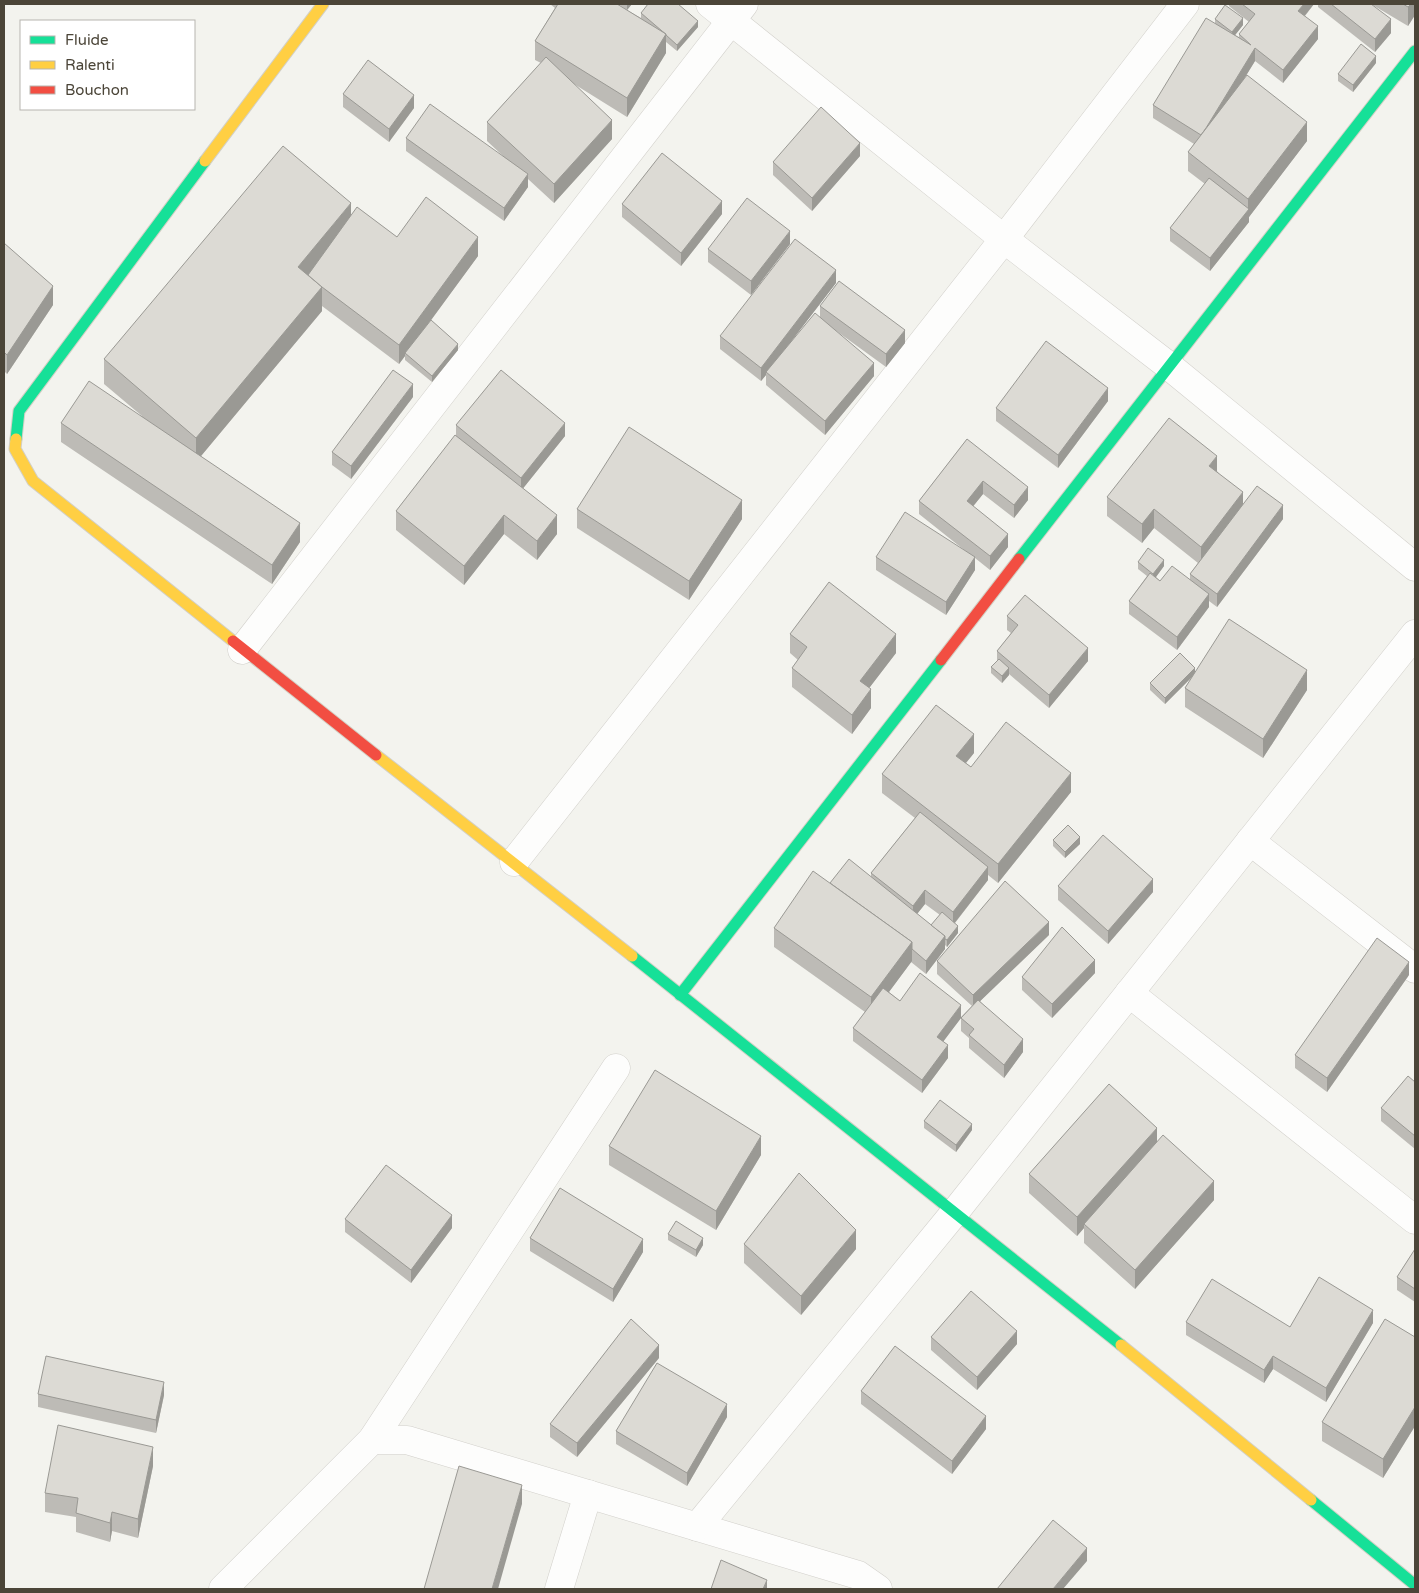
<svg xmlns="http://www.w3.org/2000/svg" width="1419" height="1593" font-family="'Varela Round',sans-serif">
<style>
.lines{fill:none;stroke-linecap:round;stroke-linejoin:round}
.street-casing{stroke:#d2d0cb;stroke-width:29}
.fast-casing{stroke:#d3d0c5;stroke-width:13}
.slow-casing{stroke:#d3d0c5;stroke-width:13}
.jam-casing{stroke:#d3d0c5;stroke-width:13}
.street{stroke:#fdfdfc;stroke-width:28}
.fast{stroke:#16e098;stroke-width:11}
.slow{stroke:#ffcf43;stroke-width:11}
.jam{stroke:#f24e42;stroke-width:11}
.wall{fill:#bdbbb6;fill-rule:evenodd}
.shaded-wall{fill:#9a9994}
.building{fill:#dcdad4;stroke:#9a9994}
</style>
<rect width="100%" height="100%" fill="#f3f3ee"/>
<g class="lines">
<defs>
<g id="street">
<polyline points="710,4 1004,239 1169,366 1415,567"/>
<polyline points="242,650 744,4"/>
<polyline points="1250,841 1415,969"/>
<polyline points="514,862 1004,239 1185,4"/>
<polyline points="1129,993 1415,1220"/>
<polyline points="372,1440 407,1440 858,1575 878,1589"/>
<polyline points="697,1527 955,1212 1415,634"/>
<polyline points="223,1589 372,1440 616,1068"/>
<polyline points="559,1589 588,1494"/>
</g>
<g id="fast">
<polyline points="16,439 19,411 205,161"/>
<polyline points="1019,559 1415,51"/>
<polyline points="632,956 1121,1345"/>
<polyline points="680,995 941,660"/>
<polyline points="1311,1500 1415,1585"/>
</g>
<g id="slow">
<polyline points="205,161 323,4"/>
<polyline points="16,439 15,449 33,481 233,641"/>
<polyline points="376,755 632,956"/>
<polyline points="1121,1345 1311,1500"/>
</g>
<g id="jam">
<polyline points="233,641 376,755"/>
<polyline points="941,660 1019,559"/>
</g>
</defs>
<use href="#street" class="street-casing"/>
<use href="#fast" class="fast-casing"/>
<use href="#slow" class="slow-casing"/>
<use href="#jam" class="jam-casing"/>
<use href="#street" class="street"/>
<use href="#fast" class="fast"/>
<use href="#slow" class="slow"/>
<use href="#jam" class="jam"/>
</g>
<g class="wall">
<polygon points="550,4 617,4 624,8 618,4 632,4 627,10 641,18 641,13 698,27 677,51 666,42 666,53 627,117 574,84 612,139 554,203 528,179 528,187 504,221 406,151 406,138 503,156 487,141 487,122 541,63 535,60 535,41 555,8"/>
<polygon points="1229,4 1314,4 1305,16 1318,39 1283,83 1255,61 1243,80 1307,141 1249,217 1249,222 1210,271 1170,241 1170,228 1205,184 1188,171 1188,152 1194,144 1153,118 1153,105 1215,23 1215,19 1243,25 1235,35 1239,37 1239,34 1249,22 1229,6"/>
<polygon points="1318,4 1371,4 1391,33 1375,52 1318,7"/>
<polygon points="1371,4 1415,4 1415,15 1408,26"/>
<polygon points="1376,63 1353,92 1338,81 1338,74"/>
<polygon points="343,94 414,108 389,142 343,107"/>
<polygon points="860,156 812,211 773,175 773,162"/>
<polygon points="622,204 722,214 681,266 622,217"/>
<polygon points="351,216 397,237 478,256 429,323 458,350 432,382 405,360 405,356 399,364 322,306 322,311 201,456 300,542 272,584 61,442 61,423 142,416 104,384 104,359"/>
<polygon points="4,243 53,305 7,374 4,371"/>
<polygon points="790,244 751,295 708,262 708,249"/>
<polygon points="836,283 792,340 820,318 820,306 905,343 886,367 835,330 874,376 825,435 766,385 766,375 761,381 720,349 720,336"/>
<polygon points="413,397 351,479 332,465 332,452"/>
<polygon points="1108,401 1058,468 996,421 996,408"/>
<polygon points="456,425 565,436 523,488 557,534 537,560 504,534 464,585 396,530 396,511 456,435"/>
<polygon points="967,439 1028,500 1014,518 983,494 973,506 1008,547 990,570 975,558 975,570 946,615 876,570 876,557 968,553 919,514 919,501"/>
<polygon points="1217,471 1243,504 1283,519 1217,607 1209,601 1209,607 1177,650 1129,614 1129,601 1147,576 1138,569 1138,562 1164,566 1156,577 1160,581 1190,579 1190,574 1198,563 1154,528 1142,543 1107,516 1107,497"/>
<polygon points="577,509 742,519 689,600 577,528"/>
<polygon points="1007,616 1088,661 1049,708 1009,674 1009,675 1002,683 991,673 991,667 997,661 997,651 1011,633 1007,630"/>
<polygon points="790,634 896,653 869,688 871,708 852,734 792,687 792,668 798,660 790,653"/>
<polygon points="1195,673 1307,690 1263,758 1185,707 1185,688 1192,677 1165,704 1150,690 1150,683"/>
<path d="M 974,753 L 966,763 L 971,767 L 1071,792 L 998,883 L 988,875 L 988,880 L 955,923 L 958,933 L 947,947 L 945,945 L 945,949 L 926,974 L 911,962 L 889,992 L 900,1001 L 961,1017 L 972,1006 L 937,974 L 937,961 L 1049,935 L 980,1001 L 1023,1052 L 1004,1078 L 969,1048 L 969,1038 L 961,1031 L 961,1018 L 943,1041 L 948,1058 L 922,1093 L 853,1041 L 853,1028 L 865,1012 L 774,947 L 774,928 L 830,883 L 871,877 L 871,873 L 915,818 L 882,793 L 882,774 ZM 925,904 L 940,915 L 931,925 L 917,914 Z"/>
<polygon points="1053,840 1080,844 1065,858 1053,846"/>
<polygon points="1058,886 1153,892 1108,944 1058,900"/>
<polygon points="1095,973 1052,1018 1022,990 1022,977"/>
<polygon points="1409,975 1327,1092 1295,1068 1295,1055"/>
<polygon points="1415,1082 1415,1149 1381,1121 1381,1108"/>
<polygon points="924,1121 972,1130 956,1152 924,1128"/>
<polygon points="1157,1142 1214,1200 1135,1289 1084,1243 1084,1228 1077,1236 1029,1193 1029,1174"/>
<polygon points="609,1146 761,1155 716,1230 609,1165"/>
<polygon points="345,1219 452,1228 411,1283 345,1232"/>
<polygon points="668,1234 703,1245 696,1257 668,1240"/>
<polygon points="530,1238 643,1252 613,1302 530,1251"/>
<polygon points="744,1244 856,1249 801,1315 744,1263"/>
<polygon points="1415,1249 1415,1302 1397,1290 1397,1277"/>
<polygon points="1186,1322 1290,1327 1373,1323 1326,1402 1273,1369 1264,1383 1186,1335"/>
<polygon points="931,1337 1017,1344 977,1390 931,1350"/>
<polygon points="1415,1337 1415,1426 1383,1478 1322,1441 1322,1422"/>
<polygon points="659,1358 577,1457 550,1437 550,1424"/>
<polygon points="861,1391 986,1429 952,1474 861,1404"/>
<polygon points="38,1394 164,1395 156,1433 38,1407"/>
<polygon points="727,1417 687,1486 616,1444 616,1431"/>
<polygon points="153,1466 138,1538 112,1531 110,1542 76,1532 76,1517 45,1512 45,1493"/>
</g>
<g class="shaded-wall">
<polygon points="627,4 632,4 627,10"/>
<polygon points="1304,4 1314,4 1298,24 1298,11"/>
<polygon points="1411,4 1415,4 1415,15 1408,26 1408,7"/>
<polygon points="1243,18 1243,25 1232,39 1232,32"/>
<polygon points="1391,19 1391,33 1375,52 1375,39"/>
<polygon points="698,21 698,27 677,51 677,45"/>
<polygon points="1318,26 1318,39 1283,83 1283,70"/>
<polygon points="666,34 666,53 627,117 627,98"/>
<polygon points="1255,48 1255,61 1202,148 1202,135"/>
<polygon points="1376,56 1376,63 1353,92 1353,85"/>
<polygon points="414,95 414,108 389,142 389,129"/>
<polygon points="612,120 612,139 554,203 554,184"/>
<polygon points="1307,122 1307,141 1249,217 1249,222 1210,271 1210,258 1248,210 1248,199"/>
<polygon points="860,143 860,156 812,211 812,198"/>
<polygon points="528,174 528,187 504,221 504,208"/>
<polygon points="722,201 722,214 681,266 681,253"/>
<polygon points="351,203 351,228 309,278 298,267"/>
<polygon points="790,231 790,244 751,295 751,281"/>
<polygon points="478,237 478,256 406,354 405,353 405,356 399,364 399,345"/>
<polygon points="836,270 836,283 767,373 766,372 766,375 761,381 761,368"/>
<polygon points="53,286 53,305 7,374 7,355"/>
<polygon points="322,287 322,311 196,462 196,438"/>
<polygon points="905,330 905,343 886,367 886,354"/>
<polygon points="458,344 458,350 432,382 432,376"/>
<polygon points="874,363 874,376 825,435 825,421"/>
<polygon points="413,384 413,397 351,479 351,466"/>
<polygon points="1108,388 1108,401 1058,468 1058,455"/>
<polygon points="565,423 565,436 521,491 521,478"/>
<polygon points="1217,456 1217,475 1209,466"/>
<polygon points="983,481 983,494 967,514 967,501"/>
<polygon points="1028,487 1028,500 1014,518 1014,505"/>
<polygon points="1243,492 1243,512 1201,566 1201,547"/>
<polygon points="742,500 742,519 689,600 689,581"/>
<polygon points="1283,505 1283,519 1217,607 1217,594"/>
<polygon points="1154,509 1154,528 1142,543 1142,524"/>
<polygon points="504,515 504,534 464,585 464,566"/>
<polygon points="557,515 557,534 537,560 537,541"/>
<polygon points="300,523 300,542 272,584 272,565"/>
<polygon points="1008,534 1008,547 990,570 990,556"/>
<polygon points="975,557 975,570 946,615 946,602"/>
<polygon points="1164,560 1164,566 1153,581 1153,574"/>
<polygon points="1209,594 1209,607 1177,650 1177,637"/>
<polygon points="896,634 896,653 860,700 860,681"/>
<polygon points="1088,648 1088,661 1049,708 1049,695"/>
<polygon points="1009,668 1009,675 1002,683 1002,676"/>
<polygon points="1195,668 1195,674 1165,704 1165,698"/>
<polygon points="1307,670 1307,690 1263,758 1263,739"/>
<polygon points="871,689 871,708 852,734 852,715"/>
<polygon points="974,734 974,753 956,775 956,756"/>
<polygon points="1071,773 1071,792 998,883 998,864"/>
<polygon points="1080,837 1080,844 1065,858 1065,852"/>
<polygon points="988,867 988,880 953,925 953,912"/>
<polygon points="1153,879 1153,892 1108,944 1108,931"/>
<polygon points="925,890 925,904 913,919 913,906"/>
<polygon points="1049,922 1049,935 973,1008 973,995"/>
<polygon points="958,926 958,933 947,947 947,940"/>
<polygon points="945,936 945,949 926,974 926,961"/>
<polygon points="912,942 912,961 871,1016 871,997"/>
<polygon points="1095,960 1095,973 1052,1018 1052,1004"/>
<polygon points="1409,962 1409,975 1327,1092 1327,1078"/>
<polygon points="961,1005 961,1018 937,1050 937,1037"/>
<polygon points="1023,1039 1023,1052 1004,1078 1004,1065"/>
<polygon points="948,1045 948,1058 922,1093 922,1080"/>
<polygon points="972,1124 972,1130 956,1152 956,1145"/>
<polygon points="1157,1128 1157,1147 1084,1224 1084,1228 1077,1236 1077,1217"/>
<polygon points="761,1136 761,1155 716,1230 716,1211"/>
<polygon points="1214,1181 1214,1200 1135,1289 1135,1270"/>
<polygon points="452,1215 452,1228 411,1283 411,1270"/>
<polygon points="856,1230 856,1249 801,1315 801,1296"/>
<polygon points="703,1238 703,1245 696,1257 696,1250"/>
<polygon points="643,1239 643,1252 613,1302 613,1289"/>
<polygon points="1373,1310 1373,1323 1326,1402 1326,1388"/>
<polygon points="1017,1331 1017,1344 977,1390 977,1377"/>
<polygon points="659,1345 659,1358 577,1457 577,1443"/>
<polygon points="1273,1356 1273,1369 1264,1383 1264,1370"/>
<polygon points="164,1382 164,1395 156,1433 156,1420"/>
<polygon points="727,1404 727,1417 687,1486 687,1473"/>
<polygon points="1415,1407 1415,1426 1383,1478 1383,1459"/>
<polygon points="986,1416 986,1429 952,1474 952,1461"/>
<polygon points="153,1447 153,1466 138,1538 138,1519"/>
<polygon points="522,1485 522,1504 498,1589 492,1589"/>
<polygon points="112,1512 112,1531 110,1542 110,1523"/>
<polygon points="1087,1548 1087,1561 1063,1589 1053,1589"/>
<polygon points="767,1580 767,1589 763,1589"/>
</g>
<g class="building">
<polygon points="558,4 617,4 666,34 627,98 535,41"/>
<polygon points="648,4 678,4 698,21 677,45 666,35 666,34 662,31 641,13"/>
<polygon points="1242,4 1304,4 1298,11 1318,26 1283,70 1255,48 1206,128 1201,135 1153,105 1206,18 1251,45 1239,34 1255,14"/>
<polygon points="1331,4 1371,4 1391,19 1375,39"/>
<polygon points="1403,4 1411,4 1408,7"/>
<polygon points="1225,5 1243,18 1232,32 1215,19"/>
<polygon points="1361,44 1376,56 1353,85 1338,74"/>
<polygon points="546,57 612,120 554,184 487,122"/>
<polygon points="368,60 414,95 389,129 343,94"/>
<polygon points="1247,75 1307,122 1248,199 1188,152"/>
<polygon points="430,104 528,174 504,208 406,138"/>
<polygon points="821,107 860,143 812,198 773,162"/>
<polygon points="283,146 351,203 298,267 322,287 196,438 104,359"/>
<polygon points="662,153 722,201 681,253 622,204"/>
<polygon points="1209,178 1249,209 1210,258 1170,228"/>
<polygon points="426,197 478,237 399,345 322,287 308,275 357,207 397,237"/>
<polygon points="747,198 790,231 751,281 708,249"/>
<polygon points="795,239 836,270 761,368 720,336"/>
<polygon points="4,243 53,286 7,355 4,352"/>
<polygon points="839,281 905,330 886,354 820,306"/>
<polygon points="815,313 874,363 825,421 766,372"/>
<polygon points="431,320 458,344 432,376 405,353"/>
<polygon points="1046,341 1108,388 1058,455 996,408"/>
<polygon points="393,370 413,384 351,466 332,452"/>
<polygon points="501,370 565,423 521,478 456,425"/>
<polygon points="89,381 300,523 272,565 61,423"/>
<polygon points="1169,418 1217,456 1209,466 1243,492 1201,547 1154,509 1142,524 1107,497"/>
<polygon points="629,427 742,500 689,581 577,509"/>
<polygon points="455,435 557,515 537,541 504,515 464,566 396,511"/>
<polygon points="967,439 1028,487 1014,505 983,481 967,501 1008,534 990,556 919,501"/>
<polygon points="1257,486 1283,505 1217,594 1190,574"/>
<polygon points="905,512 975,557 946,602 876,557"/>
<polygon points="1148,548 1164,560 1153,574 1138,562"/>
<polygon points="1172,566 1209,594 1177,637 1129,601 1150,573 1160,581"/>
<polygon points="829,582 896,634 860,681 871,689 852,715 792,668 807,647 790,634"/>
<polygon points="1025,595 1088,648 1049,695 997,651 1018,625 1007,616"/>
<polygon points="1229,619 1307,670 1263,739 1185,688"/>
<polygon points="1180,653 1195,668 1165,698 1150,683"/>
<polygon points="999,659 1009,668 1002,676 991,667"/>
<polygon points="936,705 974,734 956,756 971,767 1006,722 1071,773 998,864 882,774"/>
<polygon points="920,812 988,867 953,912 925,890 913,906 871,873"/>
<polygon points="1068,825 1080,837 1065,852 1053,840"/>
<polygon points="1103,835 1153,879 1108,931 1058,886"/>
<polygon points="849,859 945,936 926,961 912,949 912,942 830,883"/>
<polygon points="813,871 912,942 871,997 774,928"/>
<polygon points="1005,881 1049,922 973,995 937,961"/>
<polygon points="942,912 958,926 947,940 945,939 945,936 931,925"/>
<polygon points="1062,927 1095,960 1052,1004 1022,977"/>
<polygon points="1377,938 1409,962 1327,1078 1295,1055"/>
<polygon points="920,973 961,1005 937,1037 948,1045 922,1080 853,1028 883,988 900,1001"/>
<polygon points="978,1000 1023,1039 1004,1065 969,1035 974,1029 961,1018"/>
<polygon points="655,1070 761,1136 716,1211 609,1146"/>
<polygon points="1408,1076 1415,1082 1415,1136 1381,1108"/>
<polygon points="1109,1084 1157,1128 1077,1217 1029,1174"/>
<polygon points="940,1100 972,1124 956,1145 924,1121"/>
<polygon points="1163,1135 1214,1181 1135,1270 1084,1224"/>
<polygon points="386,1165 452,1215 411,1270 345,1219"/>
<polygon points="799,1173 856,1230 801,1296 744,1244"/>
<polygon points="560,1188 643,1239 613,1289 530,1238"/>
<polygon points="676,1221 703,1238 696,1250 668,1234"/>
<polygon points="1415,1249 1415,1289 1397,1277"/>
<polygon points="1319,1277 1373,1310 1326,1388 1273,1356 1264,1370 1186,1322 1212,1279 1290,1327"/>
<polygon points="971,1291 1017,1331 977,1377 931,1337"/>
<polygon points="631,1319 659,1345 577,1443 550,1424"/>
<polygon points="1385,1319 1415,1337 1415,1407 1383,1459 1322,1422"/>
<polygon points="895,1346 986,1416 952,1461 861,1391"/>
<polygon points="46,1356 164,1382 156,1420 38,1394"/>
<polygon points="657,1363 727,1404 687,1473 616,1431"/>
<polygon points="58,1425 153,1447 138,1519 112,1512 110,1523 76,1513 78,1498 45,1493"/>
<polygon points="459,1466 522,1485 492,1589 424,1589"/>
<polygon points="1053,1520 1087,1548 1053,1589 997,1589"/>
<polygon points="721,1560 767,1580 763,1589 711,1589"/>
</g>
<rect width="1419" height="1593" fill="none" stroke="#4b4538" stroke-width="10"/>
<rect x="20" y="20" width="175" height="90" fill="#ffffff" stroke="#b7b5af"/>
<rect x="30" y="36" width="25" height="8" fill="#16e098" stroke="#b7b5af"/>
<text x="65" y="45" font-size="15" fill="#4b4538">Fluide</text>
<rect x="30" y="61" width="25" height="8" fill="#ffcf43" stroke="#b7b5af"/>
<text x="65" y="70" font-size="15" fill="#4b4538">Ralenti</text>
<rect x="30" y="86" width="25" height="8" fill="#f24e42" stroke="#b7b5af"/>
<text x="65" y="95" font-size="15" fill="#4b4538">Bouchon</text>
</svg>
